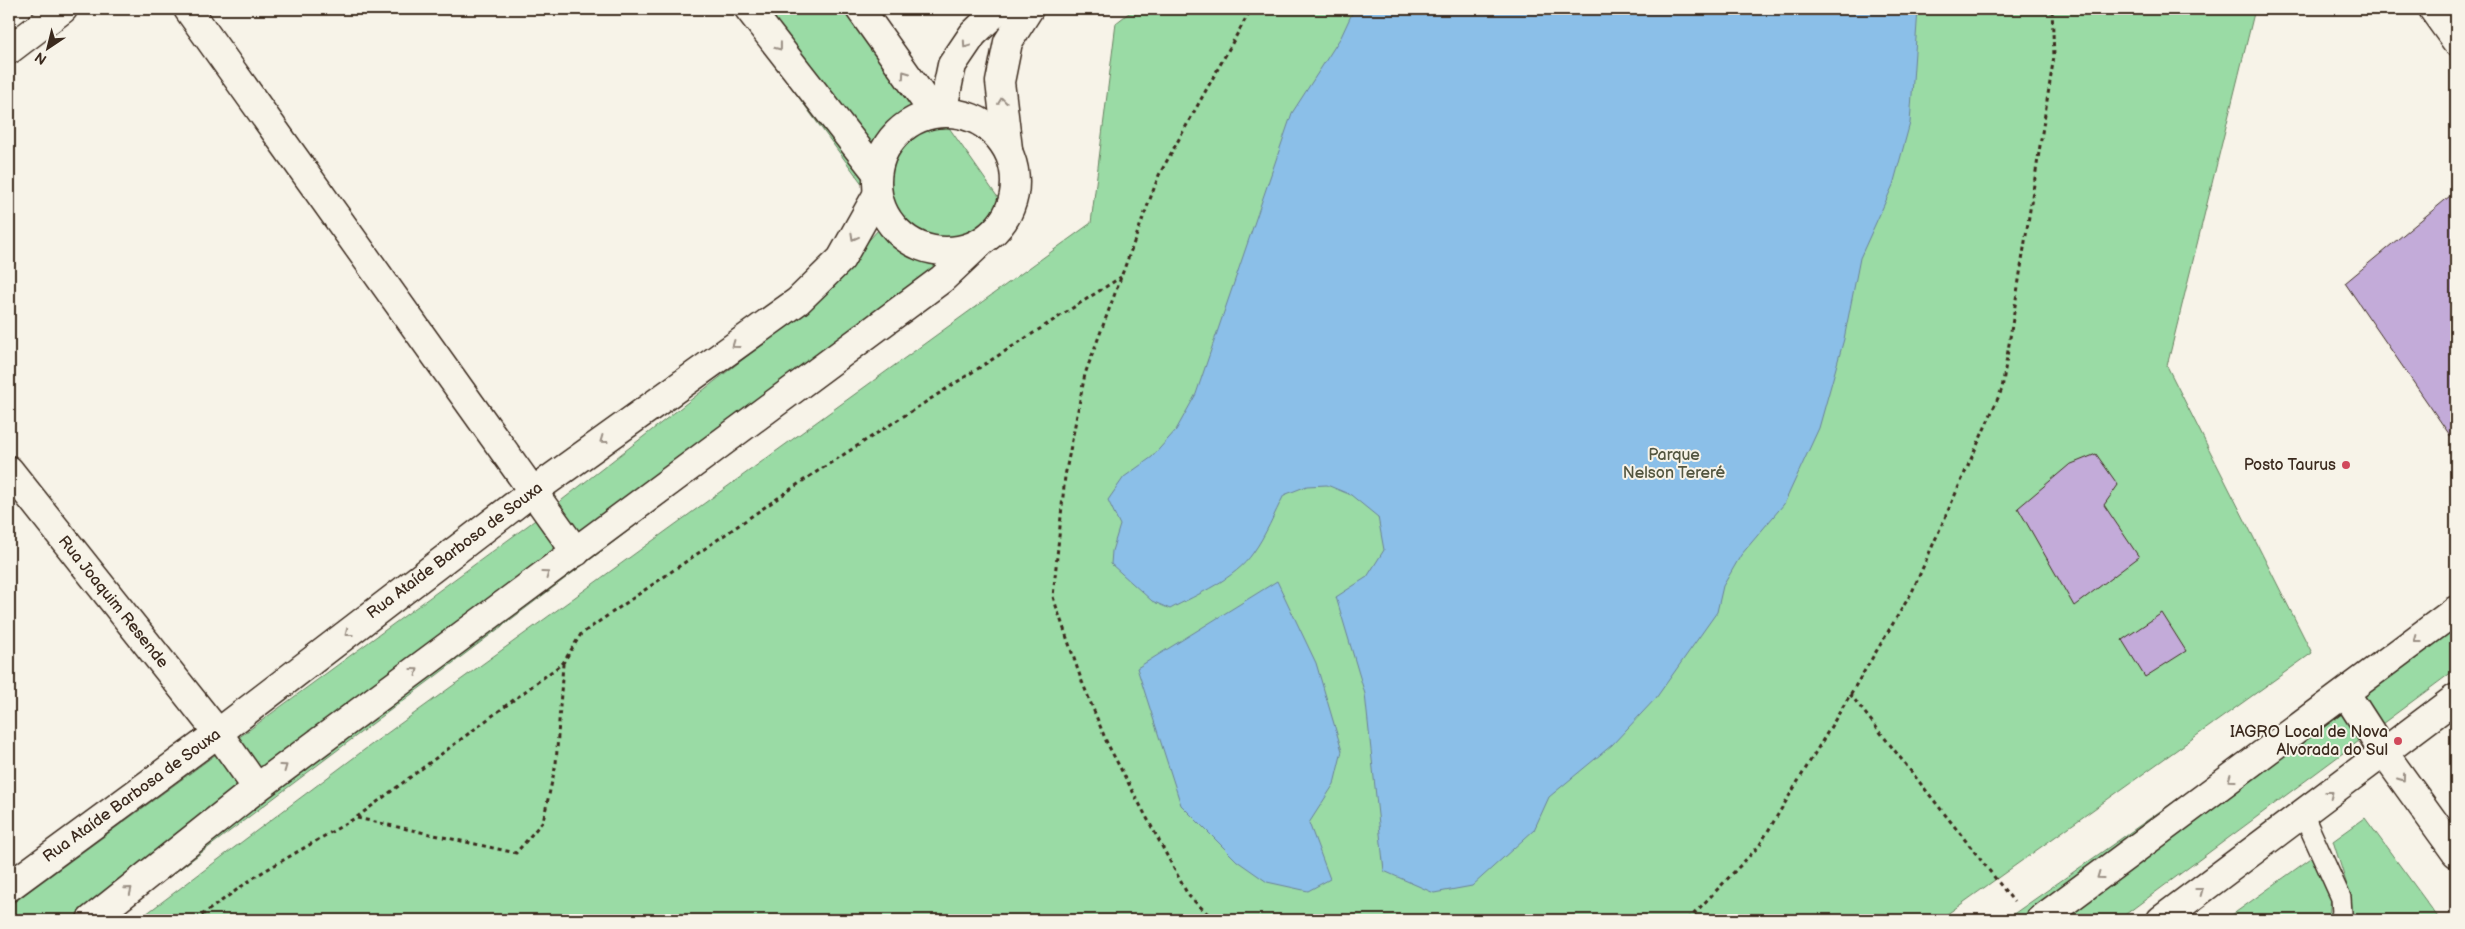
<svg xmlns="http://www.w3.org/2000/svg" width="2465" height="929" font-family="'Balsamiq Sans',sans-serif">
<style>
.green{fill:#9adba5;stroke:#6a8262}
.water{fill:#8bbfe8;stroke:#6b8397}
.building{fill:#c3abd9;stroke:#3b2a1e}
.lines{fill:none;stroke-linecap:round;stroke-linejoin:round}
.lane-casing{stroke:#3b2a1e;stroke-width:22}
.street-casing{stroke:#3b2a1e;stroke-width:31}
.secondary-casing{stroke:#3b2a1e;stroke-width:31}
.path{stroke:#3b2a1e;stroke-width:3;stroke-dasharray:4 4;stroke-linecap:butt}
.lane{stroke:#f7f3e8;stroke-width:19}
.street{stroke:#f7f3e8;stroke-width:28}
.secondary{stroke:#f7f3e8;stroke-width:28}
.oneway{stroke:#998e83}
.poi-dot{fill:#d1495b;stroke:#f7f3e8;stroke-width:2}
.labels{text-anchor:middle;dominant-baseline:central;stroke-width:4;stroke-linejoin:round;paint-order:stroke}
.park-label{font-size:16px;fill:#535640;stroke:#f7f3e8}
.poi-label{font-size:16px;fill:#3b2a1e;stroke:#f7f3e8;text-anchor:end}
.street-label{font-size:16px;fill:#3b2a1e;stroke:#f7f3e8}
</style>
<rect width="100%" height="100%" fill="#f7f3e8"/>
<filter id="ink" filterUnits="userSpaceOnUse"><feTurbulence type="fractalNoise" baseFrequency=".02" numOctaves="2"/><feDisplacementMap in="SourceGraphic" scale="10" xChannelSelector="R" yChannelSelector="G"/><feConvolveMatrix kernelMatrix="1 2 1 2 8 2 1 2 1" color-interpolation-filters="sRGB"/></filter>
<g filter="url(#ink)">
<g class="green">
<polygon points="734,9 866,9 1001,202 977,261 908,320 112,920 9,920 9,906 553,507 805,311 888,219"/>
<polygon points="1134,9 2255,9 2167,366 2312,653 1939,920 138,920 364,750 1091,223 1116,23"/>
<polygon points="2456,592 2456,669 2118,920 2005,920 2333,690"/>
<polygon points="2365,818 2440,920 2348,920 2351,898 2333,841"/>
<polygon points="2314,856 2331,895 2329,920 2225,920"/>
</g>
<g class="water">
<path d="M 1354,9 L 1918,9 L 1910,123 L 1893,185 L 1860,258 L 1844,339 L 1819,428 L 1784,504 L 1741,555 L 1723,586 L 1717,612 L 1656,698 L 1612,745 L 1549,797 L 1534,830 L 1472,886 L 1434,893 L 1384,871 L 1365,694 L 1336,597 L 1367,577 L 1384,550 L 1378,517 L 1351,495 L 1327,485 L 1307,486 L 1284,495 C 1274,514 1266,535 1253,553 C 1235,579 1198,594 1170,609 L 1152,601 L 1111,564 L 1112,551 L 1120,525 L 1108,500 L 1124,477 L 1152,457 L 1176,430 L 1196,394 L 1292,113 L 1341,37 Z"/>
<polygon points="1277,581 1316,663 1342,751 1334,784 1309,823 1330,879 1308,891 1267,882 1237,861 1181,805 1137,668"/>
</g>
<g class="building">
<polygon points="2456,191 2456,444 2345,283"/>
<polygon points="2096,454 2118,485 2104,505 2139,557 2074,606 2018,508 2069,465"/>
<polygon points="2162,613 2186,651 2145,677 2122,640"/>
</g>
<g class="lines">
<defs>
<polyline id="lane" points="2303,814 2341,898 2342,913 2339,920"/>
<g id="street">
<polyline points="188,9 576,552"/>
<polyline points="749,9 877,173"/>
<polyline points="860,9 934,113"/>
<polyline points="2433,9 2456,41"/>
<polyline points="9,50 63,9"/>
<circle cx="946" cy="182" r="69"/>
<polyline points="942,113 952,65 973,34 999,9"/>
<polyline points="1008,149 1000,82 1008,42 1029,9"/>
<polyline points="9,470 218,733 257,788"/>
<polyline points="2346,694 2384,753 2456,853"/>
<polyline points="9,887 218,733 532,492 798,301 841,259 877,195"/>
<polyline points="91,920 257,788 942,279 979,244"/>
</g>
<g id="secondary">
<polyline points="2040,920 2456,610"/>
<polyline points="2161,920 2456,698"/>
</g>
</defs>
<use href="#lane" class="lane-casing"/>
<use href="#street" class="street-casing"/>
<use href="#secondary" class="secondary-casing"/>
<g class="path">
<polyline points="1850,694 2014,902"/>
<polyline points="357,818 516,853 543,821 556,764 563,664"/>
<polyline points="195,920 256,876 357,817 563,663 581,634 807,478 1121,277"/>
<polyline points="1214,920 1188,895 1107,743 1081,679 1053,597 1065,476 1085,374 1159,175 1251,9"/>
<polyline points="1688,920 1759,846 1912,592 2002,389 2054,56 2052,9"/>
</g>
<use href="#lane" class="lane"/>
<use href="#street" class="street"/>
<use href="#secondary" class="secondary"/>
</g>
<defs><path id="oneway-chevron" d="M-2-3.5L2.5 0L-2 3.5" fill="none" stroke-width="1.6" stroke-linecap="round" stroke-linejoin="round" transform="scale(1.25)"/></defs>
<g class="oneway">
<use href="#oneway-chevron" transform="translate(966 45) rotate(125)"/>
<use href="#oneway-chevron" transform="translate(779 47) rotate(52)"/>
<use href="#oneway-chevron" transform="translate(905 74) rotate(-125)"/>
<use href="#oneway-chevron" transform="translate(1002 101) rotate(-97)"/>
<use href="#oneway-chevron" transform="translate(854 237) rotate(119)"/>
<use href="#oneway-chevron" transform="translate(735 345) rotate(144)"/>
<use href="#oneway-chevron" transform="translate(603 440) rotate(144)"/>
<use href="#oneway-chevron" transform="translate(546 574) rotate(-36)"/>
<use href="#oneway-chevron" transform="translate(348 633) rotate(142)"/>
<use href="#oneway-chevron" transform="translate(2417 640) rotate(143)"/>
<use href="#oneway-chevron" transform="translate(415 671) rotate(-36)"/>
<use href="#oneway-chevron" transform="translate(284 767) rotate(-36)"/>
<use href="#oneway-chevron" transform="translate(2402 778) rotate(54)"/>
<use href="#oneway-chevron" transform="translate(2231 779) rotate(144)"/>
<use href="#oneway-chevron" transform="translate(2330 794) rotate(-37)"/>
<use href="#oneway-chevron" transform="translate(2100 876) rotate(144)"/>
<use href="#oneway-chevron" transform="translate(129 890) rotate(-39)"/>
<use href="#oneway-chevron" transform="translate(2200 891) rotate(-37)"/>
</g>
</g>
<g class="poi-dot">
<circle cx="2346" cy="465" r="5"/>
<circle cx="2398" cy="741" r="5"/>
</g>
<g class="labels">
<g class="park-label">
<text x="1674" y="455">Parque<tspan x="1674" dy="18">Nelson Tereré</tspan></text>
</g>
<g class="poi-label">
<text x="2336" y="465">Posto Taurus</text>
<text x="2388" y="732">IAGRO Local de Nova<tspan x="2388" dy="18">Alvorada do Sul</tspan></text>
</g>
<g class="street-label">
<text transform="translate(455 551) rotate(-37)">Rua Ataíde Barbosa de Souxa</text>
<text transform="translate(113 602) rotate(51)">Rua Joaquim Resende</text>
<text transform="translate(132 796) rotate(-36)">Rua Ataíde Barbosa de Souxa</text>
</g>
</g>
<rect width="2465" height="929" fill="none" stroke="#f7f3e8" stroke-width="30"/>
<rect x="15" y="15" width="2435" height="899" fill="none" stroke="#3b2a1e" stroke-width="2" filter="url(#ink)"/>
<g transform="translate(48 48) rotate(215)" stroke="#f7f3e8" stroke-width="4" paint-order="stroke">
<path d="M0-4L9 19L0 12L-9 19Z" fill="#3b2a1e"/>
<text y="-8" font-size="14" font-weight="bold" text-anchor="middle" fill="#3b2a1e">N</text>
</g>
</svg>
